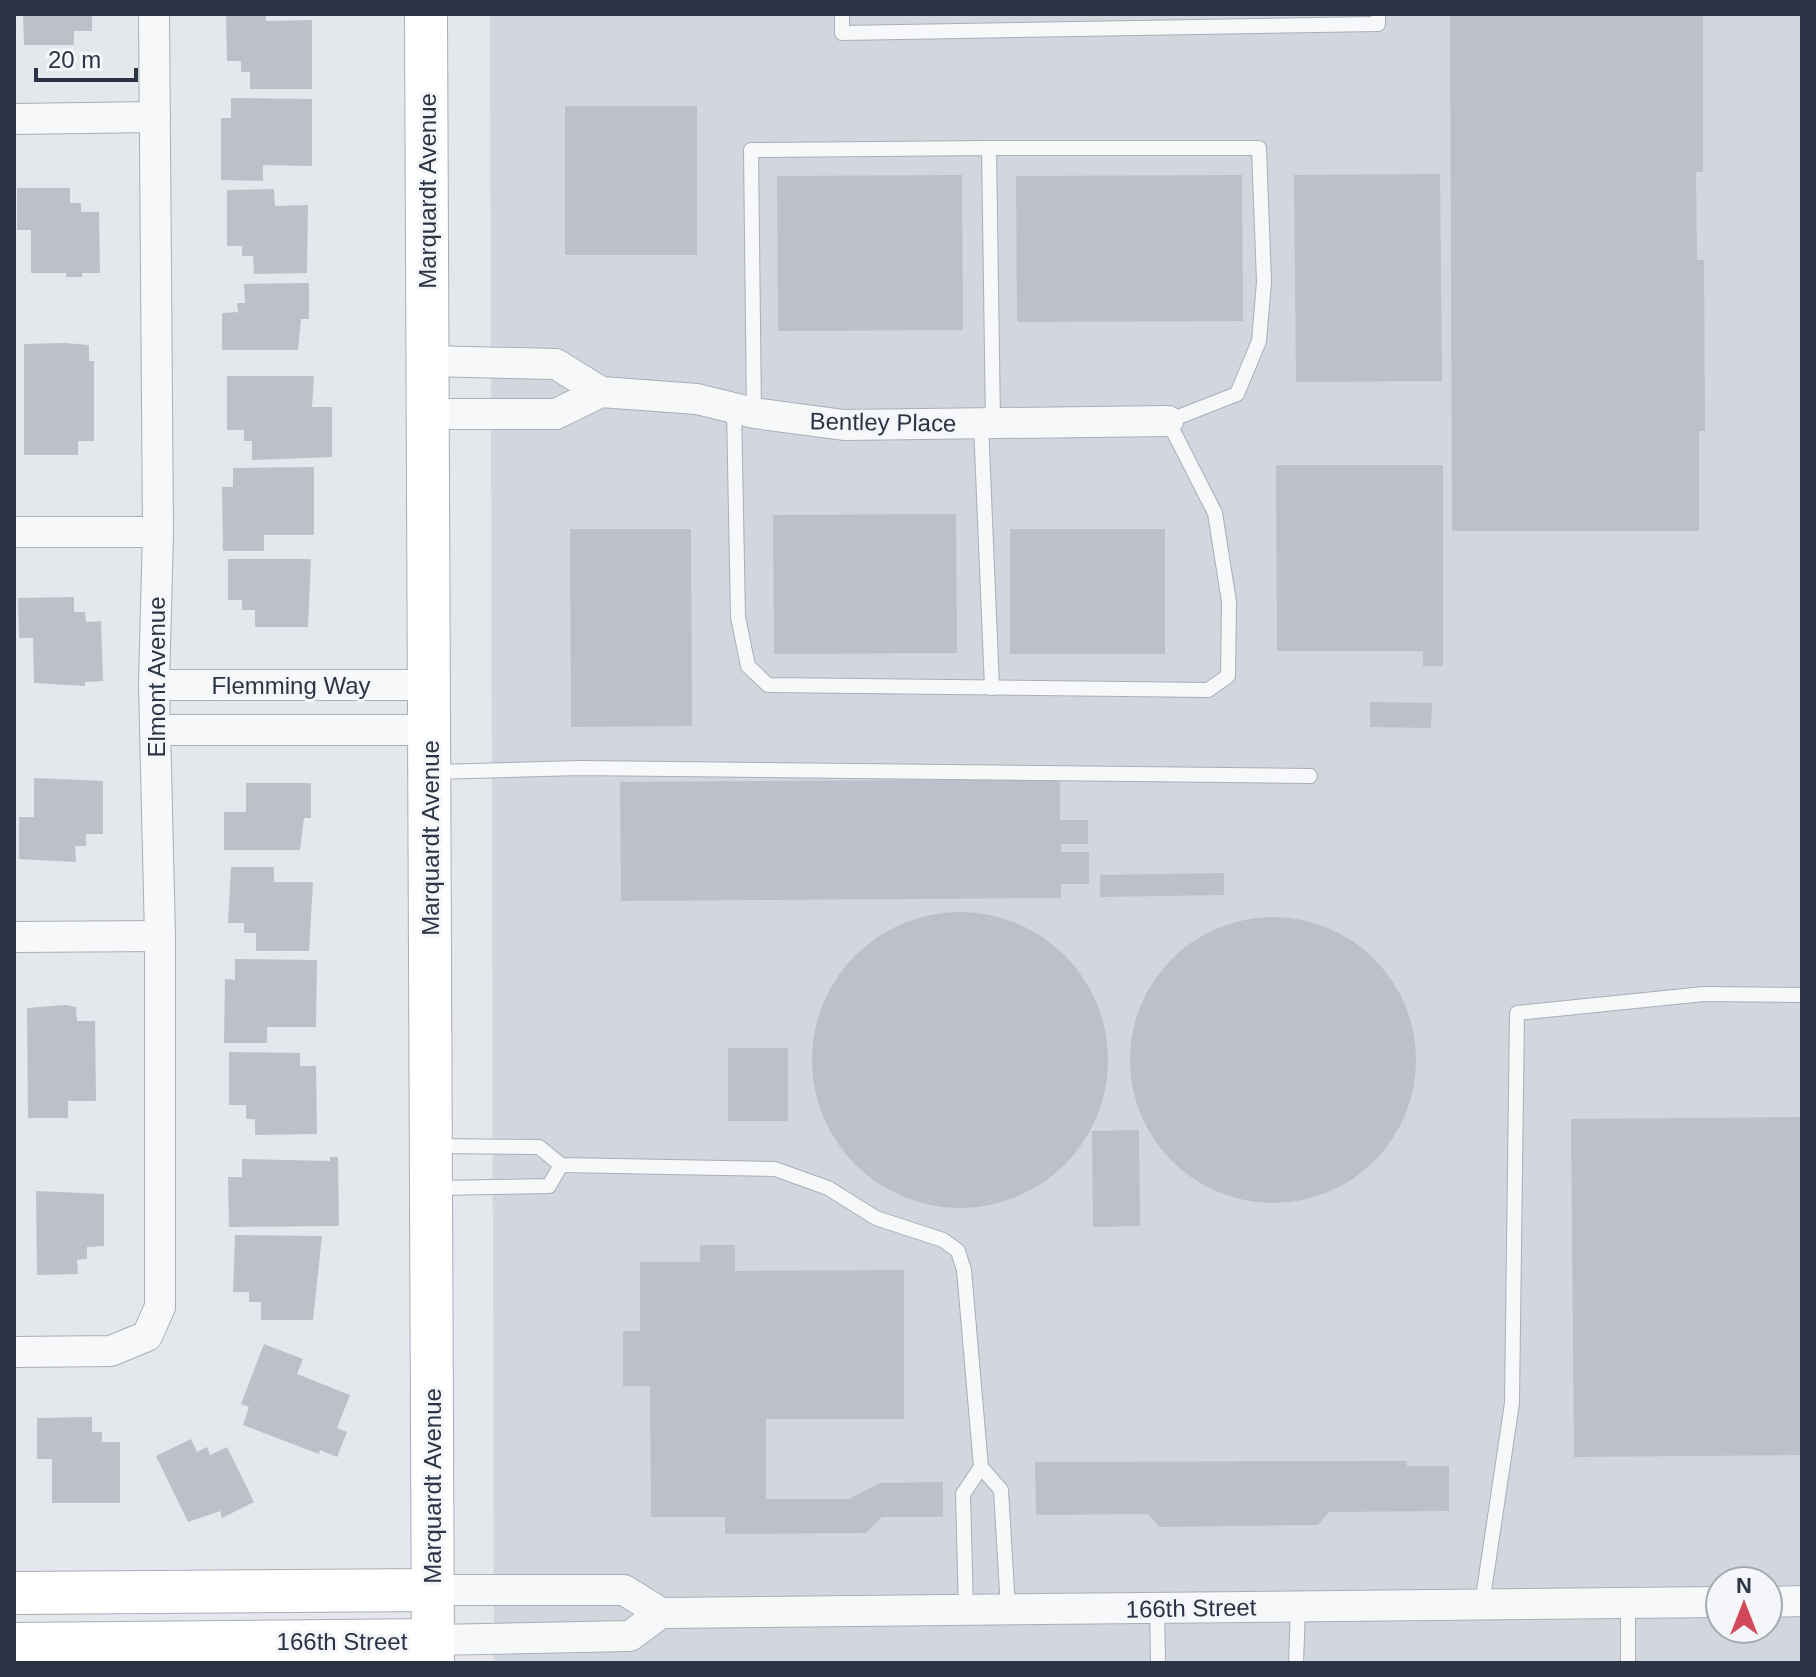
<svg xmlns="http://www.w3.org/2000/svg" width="1816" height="1677" font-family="Helvetica,sans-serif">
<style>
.built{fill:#d2d6de;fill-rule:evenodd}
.building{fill:#bbc0ca}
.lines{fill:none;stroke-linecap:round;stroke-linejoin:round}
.lane-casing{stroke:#a9aeb7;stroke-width:16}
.street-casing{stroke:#a9aeb7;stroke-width:32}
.secondary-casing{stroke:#a9aeb7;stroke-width:44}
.lane{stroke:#f7f8fa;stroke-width:14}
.street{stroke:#f7f8fa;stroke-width:30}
.secondary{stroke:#fff;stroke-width:42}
.labels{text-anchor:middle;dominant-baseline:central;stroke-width:6;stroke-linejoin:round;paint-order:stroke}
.street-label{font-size:24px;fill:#2b3445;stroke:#f4f6f9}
</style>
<rect width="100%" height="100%" fill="#e4e7ec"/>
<path class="built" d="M 490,14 L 1802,14 L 1802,1663 L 494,1663 ZM 1720,1581 L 1768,1581 L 1768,1629 L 1720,1629 Z"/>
<g class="building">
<polygon points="23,14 92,14 92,31 74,31 74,45 24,45"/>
<polygon points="226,14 266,14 266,21 312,20 312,89 250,89 250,72 241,72 241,61 227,61"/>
<polygon points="1450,14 1703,14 1703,172 1696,172 1697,260 1704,260 1705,431 1699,431 1699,531 1452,531"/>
<polygon points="231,98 312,99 312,166 263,165 263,181 221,180 221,118 231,118"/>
<rect x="565" y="106" width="132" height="149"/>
<polygon points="1440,174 1442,381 1296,382 1294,175"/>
<polygon points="962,175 963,330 778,331 777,176"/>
<polygon points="1242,175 1243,321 1017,322 1016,176"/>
<polygon points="17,188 70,188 70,203 81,203 81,212 99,212 100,273 82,273 82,277 66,277 66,273 31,273 31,230 17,230"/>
<polygon points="274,189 275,206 308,205 307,273 254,274 253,256 242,256 242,246 227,246 227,190"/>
<polygon points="309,283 309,319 301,319 298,350 222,350 222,313 238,312 237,303 245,303 244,284"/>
<polygon points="65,343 89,345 89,361 94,361 94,441 78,441 78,455 24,455 24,344"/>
<polygon points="227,376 314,376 312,407 332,407 332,457 252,460 252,441 244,441 244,430 227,430"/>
<polygon points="1276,465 1443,465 1443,666 1423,666 1423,651 1277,651"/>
<polygon points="314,467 314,535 264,535 264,551 223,551 222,487 233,487 233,468"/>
<polygon points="956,514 957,653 774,654 773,515"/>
<polygon points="570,529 691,529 692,726 571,727"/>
<rect x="1010" y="529" width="155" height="125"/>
<polygon points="228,559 311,559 308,627 255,627 255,610 242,610 242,600 228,600"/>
<polygon points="74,597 74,612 85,612 86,622 101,621 103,681 85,682 85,686 34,683 33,638 19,638 18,598"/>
<polygon points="1370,702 1432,703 1431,728 1370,727"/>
<polygon points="34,778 103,781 103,834 86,834 86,846 75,846 76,862 19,859 19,817 34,817"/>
<polygon points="1060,779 1060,820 1088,820 1088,844 1061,844 1061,852 1089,852 1089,884 1061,884 1061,898 621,901 620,782"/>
<polygon points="246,783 311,783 311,818 304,818 300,850 224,850 224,812 246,812"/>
<polygon points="231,867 274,867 274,882 313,882 309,951 256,951 256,933 244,933 244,923 228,923"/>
<polygon points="1224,873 1224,895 1100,897 1100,875"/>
<circle cx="960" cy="1060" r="148"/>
<circle cx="1273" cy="1060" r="143"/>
<polygon points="235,959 317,960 316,1027 267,1027 267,1043 224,1043 225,979 235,980"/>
<polygon points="66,1005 76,1007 77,1021 95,1021 96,1101 68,1101 68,1118 28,1118 27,1008"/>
<rect x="728" y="1048" width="60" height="73"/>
<polygon points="229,1052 300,1053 300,1066 316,1066 317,1134 255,1135 255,1119 246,1119 246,1105 229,1105"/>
<polygon points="1802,1117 1802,1455 1574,1457 1571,1119"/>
<polygon points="1139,1130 1140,1226 1093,1227 1092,1131"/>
<polygon points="330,1157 338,1157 339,1226 229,1227 228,1177 242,1177 242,1159 330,1161"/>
<polygon points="36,1191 104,1194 104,1246 87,1247 87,1259 77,1260 78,1274 37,1275"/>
<polygon points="235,1235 322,1236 313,1320 261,1320 261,1302 249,1302 249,1292 233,1292"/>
<polygon points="700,1245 735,1245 735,1271 904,1270 904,1419 766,1419 766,1499 849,1499 880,1483 943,1482 943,1517 882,1517 866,1533 725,1534 725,1517 651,1517 650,1386 623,1386 623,1331 640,1331 640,1262 700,1262"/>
<polygon points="264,1344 303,1359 297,1374 350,1395 337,1428 347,1432 337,1457 320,1450 319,1454 243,1425 249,1407 241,1404"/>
<polygon points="92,1417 92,1432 102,1432 102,1442 120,1442 120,1503 52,1503 52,1459 37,1459 37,1418"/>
<polygon points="191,1439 197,1452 207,1447 210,1455 227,1447 254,1502 222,1518 220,1511 188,1522 156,1456"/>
<polygon points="1407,1461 1407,1466 1449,1466 1449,1511 1329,1512 1318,1525 1160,1527 1148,1514 1036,1515 1035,1462"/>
</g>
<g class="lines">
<defs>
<g id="lane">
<polyline points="842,14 842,33 1378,24 1378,14"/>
<polyline points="734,408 738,617 748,666 768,685 1208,690 1228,676 1229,602 1215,513 1168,421 1237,394 1259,341 1264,282 1259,148 989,148"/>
<polyline points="754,413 751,150 989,148 993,423"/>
<polyline points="981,424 992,688"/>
<polyline points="434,772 579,768 1310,776"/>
<polyline points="433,1146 539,1147 561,1165 775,1169 828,1188 876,1218 943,1240 958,1251 964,1270 981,1467 1001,1490 1008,1609"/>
<polyline points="434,1188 549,1186 561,1165"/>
<polyline points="1482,1604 1512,1403 1517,1013 1704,994 1802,995"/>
<polyline points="1157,1608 1158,1663"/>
<polyline points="966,1610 963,1494 981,1467"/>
<polyline points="1296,1663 1298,1607"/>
<polyline points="1628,1663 1628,1603"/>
</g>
<g id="street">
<polyline points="14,119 155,117"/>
<polyline points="428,361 556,364 601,392 697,399 754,413 844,425 1168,421"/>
<polyline points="428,414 556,414 601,392"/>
<polyline points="14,532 158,532"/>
<polyline points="154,685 429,685"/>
<polyline points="155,730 429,730"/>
<polyline points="14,937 160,936"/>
<polyline points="14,1352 111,1351 147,1336 160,1307 160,936 154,685 158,532 154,14"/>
<polyline points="433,1590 624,1590 661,1613 1720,1602"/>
<polyline points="1768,1602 1802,1601"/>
<polyline points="433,1640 630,1636 661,1613"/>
</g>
<g id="secondary">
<polyline points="426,14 433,1663"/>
<polyline points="14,1593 433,1590"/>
<polyline points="14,1644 433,1640"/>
</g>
</defs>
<use href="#lane" class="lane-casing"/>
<use href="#street" class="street-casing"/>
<use href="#secondary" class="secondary-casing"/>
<use href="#lane" class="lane"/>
<use href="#street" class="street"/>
<use href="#secondary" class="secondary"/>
</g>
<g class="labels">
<g class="street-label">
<text transform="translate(427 191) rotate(-90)">Marquardt Avenue</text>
<text transform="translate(883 422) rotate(1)">Bentley Place</text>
<text transform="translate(156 677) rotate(-90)">Elmont Avenue</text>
<text x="291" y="685">Flemming Way</text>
<text transform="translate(430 838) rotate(-90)">Marquardt Avenue</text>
<text transform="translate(432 1486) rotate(-90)">Marquardt Avenue</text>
<text transform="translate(1191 1608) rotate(-1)">166th Street</text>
<text x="342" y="1641">166th Street</text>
</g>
</g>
<rect width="1816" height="1677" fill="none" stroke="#2b3445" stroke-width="32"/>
<g transform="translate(1744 1605)"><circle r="38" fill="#f4f6f9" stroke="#a4a8b1" stroke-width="2"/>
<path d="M0-6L14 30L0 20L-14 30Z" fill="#d1495b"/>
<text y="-12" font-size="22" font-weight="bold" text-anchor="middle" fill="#2b3445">N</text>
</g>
<path d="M36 68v12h100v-12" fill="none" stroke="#2b3445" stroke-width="4"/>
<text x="48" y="68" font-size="24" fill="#2b3445" stroke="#f4f6f9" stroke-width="6" paint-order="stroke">20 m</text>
</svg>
